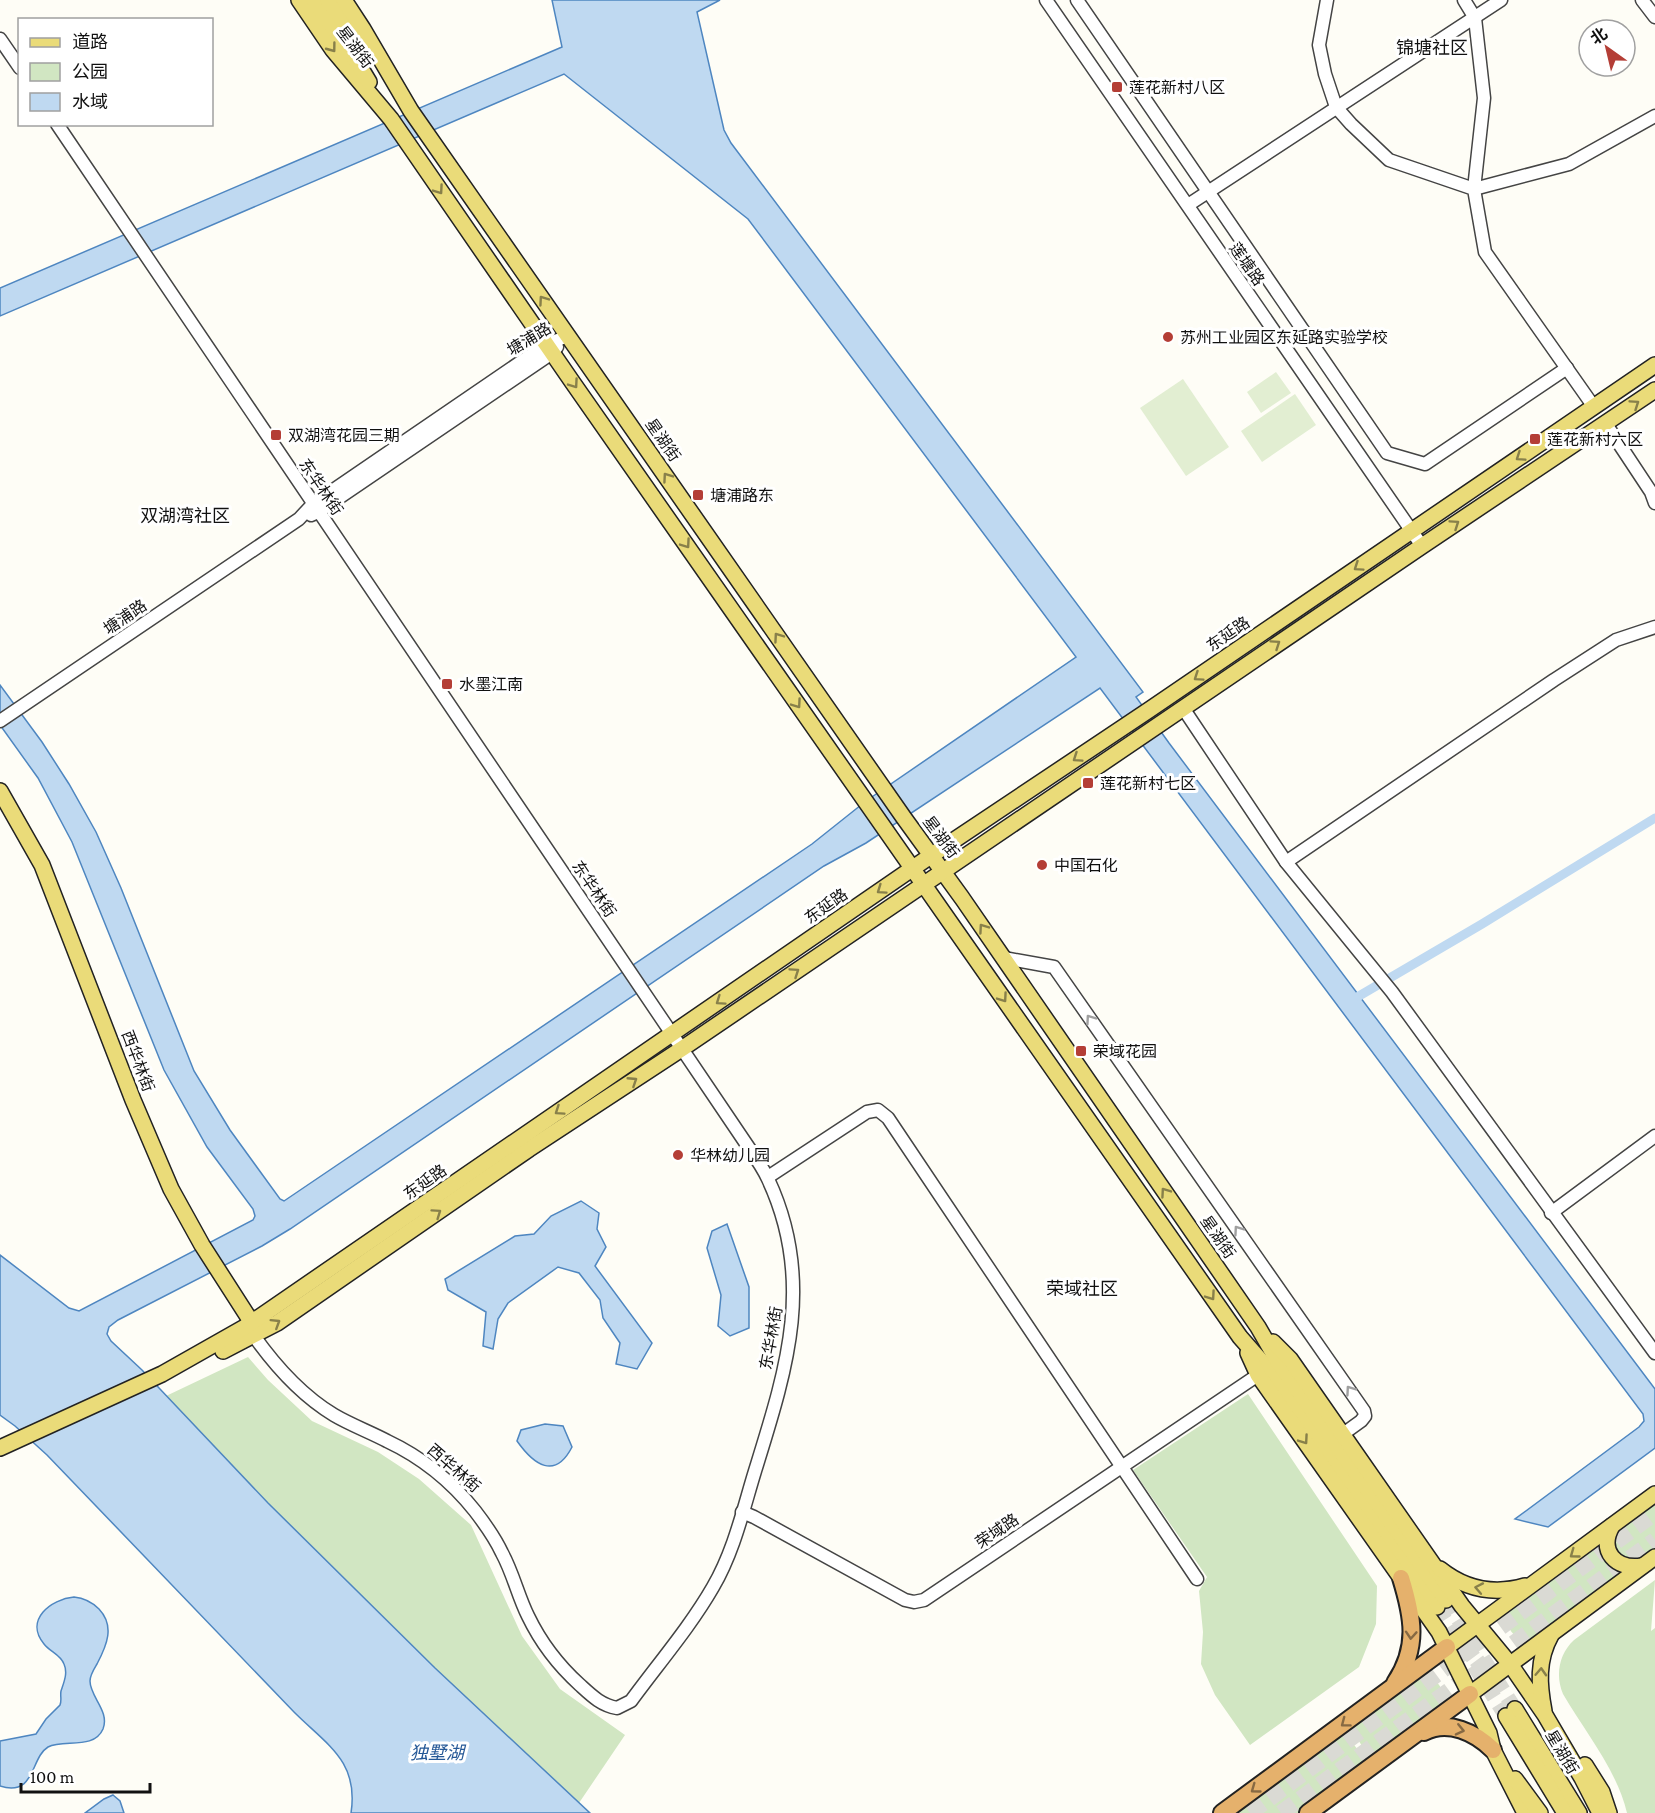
<svg xmlns="http://www.w3.org/2000/svg" width="1655" height="1813" font-family="'Crimson Pro','Noto Sans SC',serif">
<style>
.green{fill:#d1e6c2}
.pitch{fill:#e2eed2}
.water{fill:#bfd9f1;stroke:#4e86c0;stroke-width:1.5}
.lines{fill:none;stroke-linecap:round;stroke-linejoin:round}
.canal{stroke:#bfd9f1;stroke-width:9}
.major-tunnel{stroke:#dadad4;stroke-width:15;stroke-dasharray:15 8;stroke-linecap:butt}
.highway-tunnel{stroke:#dadad4;stroke-width:16;stroke-dasharray:16 8;stroke-linecap:butt}
.minor-casing{stroke:#444;stroke-width:15}
.major-casing{stroke:#222;stroke-width:18}
.highway-casing{stroke:#222;stroke-width:20}
.minor{stroke:#fff;stroke-width:12}
.major{stroke:#eadb79;stroke-width:15}
.highway{stroke:#e5b16c;stroke-width:16}
.oneway{stroke:#88804a}
.oneway2{stroke:#a0a0a0}
.oneway3{stroke:#866943}
.poi-dot{fill:#b43e36;stroke:#fff;stroke-width:2}
.labels{text-anchor:middle;dominant-baseline:central;stroke-width:6;stroke-linejoin:round;paint-order:stroke}
.street-label{font-size:16px;fill:#111;stroke:#fff}
.poi-label{font-size:16px;fill:#111;stroke:#fff;text-anchor:start}
.neighbourhood-label{font-size:18px;fill:#111;stroke:#fff}
.water-label{font-size:18px;font-style:italic;fill:#265997;stroke:#fff}
</style>
<rect width="100%" height="100%" fill="#fefdf6"/>
<g class="green">
<polygon points="248,1357 268,1380 312,1421 378,1452 419,1479 471,1525 522,1636 560,1689 625,1735 579,1803 435,1668 268,1503 166,1396"/>
<polygon points="1248,1394 1377,1586 1376,1624 1359,1667 1250,1745 1215,1695 1201,1664 1203,1632 1199,1591 1207,1577 1133,1470"/>
<polygon points="1655,1499 1655,1552 1641,1562 1622,1560 1613,1544 1617,1527"/>
<path d="M 1601,1540 L 1625,1571 L 1528,1644 C 1516,1641 1504,1625 1505,1613 Z"/>
<path d="M 1655,1580 L 1651,1631 L 1655,1628 L 1655,1813 L 1627,1813 C 1617,1770 1585,1732 1563,1694 C 1555,1675 1559,1654 1574,1640 Z"/>
<path d="M 1422,1672 C 1433,1674 1446,1691 1446,1703 L 1371,1758 L 1369,1757 L 1350,1727 Z"/>
<path d="M 1341,1734 C 1352,1740 1363,1753 1363,1767 L 1299,1813 L 1233,1813 Z"/>
</g>
<g class="pitch">
<polygon points="1276,372 1291,393 1261,413 1247,392"/>
<polygon points="1183,379 1229,447 1186,476 1140,408"/>
<polygon points="1295,394 1316,425 1262,462 1241,431"/>
</g>
<g class="water">
<path d="M 552,0 L 720,0 L 697,12 L 724,130 L 731,143 L 1143,692 L 1136,697 L 1169,743 L 1655,1389 L 1655,1448 L 1548,1527 L 1515,1519 L 1639,1427 L 1644,1421 L 1643,1414 L 1100,688 L 866,843 L 824,866 L 290,1229 L 262,1246 L 118,1320 L 109,1327 L 107,1334 L 111,1341 L 142,1370 L 268,1503 L 435,1668 L 590,1813 L 351,1813 C 359,1761 327,1745 294,1712 L 47,1455 L 15,1426 L 0,1415 L 0,1255 L 69,1308 L 79,1311 L 253,1220 L 255,1216 L 253,1209 L 207,1147 L 164,1070 L 72,842 L 38,778 L 0,725 L 0,685 L 42,742 L 69,784 L 96,832 L 121,888 L 194,1071 L 230,1130 L 280,1199 L 284,1201 L 812,844 L 866,801 L 1076,657 L 748,219 L 564,74 L 0,316 L 0,288 L 562,47 Z"/>
<polygon points="581,1201 599,1213 597,1229 606,1247 595,1266 652,1343 637,1369 616,1364 620,1343 603,1318 600,1300 579,1273 558,1267 508,1303 498,1319 493,1349 483,1346 486,1312 448,1290 445,1279 515,1236 534,1234 551,1216"/>
<polygon points="727,1224 749,1287 749,1328 730,1336 718,1326 721,1295 707,1248 712,1231"/>
<path d="M 545,1424 L 563,1426 L 572,1447 C 555,1480 534,1465 517,1441 L 521,1430 Z"/>
<path d="M 74,1597 C 84,1598 92,1602 99,1609 C 115,1626 107,1645 97,1664 C 94,1669 90,1675 90,1681 C 90,1697 110,1711 103,1729 C 94,1750 64,1739 48,1747 C 30,1758 36,1797 0,1786 L 0,1741 L 36,1734 L 46,1719 L 60,1705 C 62,1700 60,1696 61,1691 C 64,1682 68,1673 64,1664 C 60,1654 50,1652 44,1644 C 24,1620 51,1599 74,1597 Z"/>
<polygon points="113,1795 120,1801 124,1813 85,1813 104,1799"/>
</g>
<g class="lines">
<polyline class="canal" points="1359,996 1482,924 1655,818"/>
<g class="major-tunnel">
<polyline points="1446,1600 1515,1709"/>
<polyline points="1437,1607 1506,1716"/>
</g>
<g class="highway-tunnel">
<polyline points="1250,1813 1655,1513"/>
<polyline points="1281,1813 1655,1540"/>
</g>
<defs>
<g id="minor">
<polyline points="1046,0 1422,546"/>
<polyline points="1077,0 1387,453 1425,464 1567,368"/>
<polyline points="1327,0 1319,45 1325,74 1336,107 1351,124 1389,160 1474,189 1485,252 1594,407"/>
<polyline points="1464,0 1475,18 1484,98 1474,189 1569,164 1655,116"/>
<polyline points="1642,0 1655,17"/>
<polyline points="0,39 20,68"/>
<path d="M 57,124 L 749,1148 C 756,1158 763,1168 768,1179 C 816,1281 786,1371 755,1471 C 743,1510 734,1551 713,1587 C 690,1627 658,1664 631,1701 L 617,1708 C 601,1705 592,1696 580,1685 C 559,1666 540,1641 528,1616 C 518,1596 513,1573 502,1553 C 495,1538 485,1524 475,1511 C 452,1482 421,1457 387,1441 C 370,1432 351,1425 334,1415 C 301,1395 276,1367 254,1336"/>
<polyline points="1188,205 1501,0"/>
<polyline points="1606,424 1651,492 1655,503"/>
<polyline points="311,515 318,512 552,353 557,347"/>
<polyline points="1183,708 1286,862 1392,992 1655,1353"/>
<polyline points="0,721 299,519 313,504 547,344 568,336"/>
<polyline points="1286,862 1554,680 1616,640 1655,627"/>
<polyline points="1004,958 1054,967 1364,1411 1365,1416 1361,1421 1343,1434"/>
<polyline points="768,1177 867,1112 878,1110 888,1118 1197,1579"/>
<polyline points="1551,1213 1655,1136"/>
<polyline points="742,1512 754,1517 905,1600 914,1602 924,1600 1258,1375"/>
</g>
<g id="major">
<polyline points="299,0 333,50 391,119 573,383 1240,1337 1269,1370 1437,1607"/>
<polyline points="314,0 357,62 369,82"/>
<polyline points="328,0 365,49"/>
<polyline points="344,0 363,29 411,111 904,818 962,898 1258,1327 1280,1365 1446,1600"/>
<polyline points="0,791 42,865 133,1100 171,1189 202,1245 252,1323 253,1330"/>
<polyline points="1273,1342 1290,1359 1462,1606 1510,1664 1545,1715 1582,1778 1600,1813"/>
<polyline points="223,1351 277,1323 529,1149 683,1048 1422,546 1655,390"/>
<polyline points="1248,1353 1258,1375 1439,1632 1489,1733 1493,1750 1525,1813"/>
<polyline points="0,1448 162,1374 245,1327 932,855 1149,710 1655,365"/>
<path d="M 1612,1526 C 1598,1551 1616,1570 1642,1566"/>
<path d="M 1440,1569 C 1465,1589 1494,1595 1525,1586"/>
<polyline points="1447,1647 1655,1494"/>
<polyline points="1470,1694 1655,1557"/>
<polyline points="1515,1709 1579,1813"/>
<path d="M 1544,1711 C 1539,1685 1537,1660 1551,1635"/>
<polyline points="1506,1716 1565,1813"/>
<polyline points="1585,1765 1602,1792 1609,1813"/>
<polyline points="1515,1779 1540,1813"/>
</g>
<g id="highway">
<path d="M 1395,1683 C 1419,1647 1413,1617 1401,1578"/>
<path d="M 1424,1732 C 1448,1719 1476,1733 1493,1750"/>
<polyline points="1222,1813 1447,1647"/>
<polyline points="1308,1813 1470,1694"/>
</g>
</defs>
<use href="#minor" class="minor-casing"/>
<use href="#major" class="major-casing"/>
<use href="#highway" class="highway-casing"/>
<use href="#minor" class="minor"/>
<use href="#major" class="major"/>
<use href="#highway" class="highway"/>
</g>
<defs><path id="oneway-chevron" d="M-2-3.5L2.5 0L-2 3.5" fill="none" stroke-width="1.6" stroke-linecap="round" stroke-linejoin="round" transform="scale(1.5)"/></defs>
<g class="oneway">
<use href="#oneway-chevron" transform="translate(332 48) rotate(53)"/>
<use href="#oneway-chevron" transform="translate(439 190) rotate(55)"/>
<use href="#oneway-chevron" transform="translate(543 300) rotate(-125)"/>
<use href="#oneway-chevron" transform="translate(574 384) rotate(55)"/>
<use href="#oneway-chevron" transform="translate(1635 404) rotate(-34)"/>
<use href="#oneway-chevron" transform="translate(1520 457) rotate(146)"/>
<use href="#oneway-chevron" transform="translate(667 477) rotate(-125)"/>
<use href="#oneway-chevron" transform="translate(1455 524) rotate(-34)"/>
<use href="#oneway-chevron" transform="translate(686 544) rotate(55)"/>
<use href="#oneway-chevron" transform="translate(1358 567) rotate(146)"/>
<use href="#oneway-chevron" transform="translate(778 637) rotate(-125)"/>
<use href="#oneway-chevron" transform="translate(1276 644) rotate(-34)"/>
<use href="#oneway-chevron" transform="translate(1198 677) rotate(146)"/>
<use href="#oneway-chevron" transform="translate(797 704) rotate(55)"/>
<use href="#oneway-chevron" transform="translate(1077 758) rotate(146)"/>
<use href="#oneway-chevron" transform="translate(881 890) rotate(145)"/>
<use href="#oneway-chevron" transform="translate(983 928) rotate(-125)"/>
<use href="#oneway-chevron" transform="translate(795 972) rotate(-34)"/>
<use href="#oneway-chevron" transform="translate(1003 998) rotate(55)"/>
<use href="#oneway-chevron" transform="translate(720 1001) rotate(145)"/>
<use href="#oneway-chevron" transform="translate(633 1081) rotate(-33)"/>
<use href="#oneway-chevron" transform="translate(559 1111) rotate(146)"/>
<use href="#oneway-chevron" transform="translate(1165 1192) rotate(-125)"/>
<use href="#oneway-chevron" transform="translate(437 1213) rotate(-35)"/>
<use href="#oneway-chevron" transform="translate(1211 1296) rotate(55)"/>
<use href="#oneway-chevron" transform="translate(276 1323) rotate(-32)"/>
<use href="#oneway-chevron" transform="translate(1304 1440) rotate(55)"/>
<use href="#oneway-chevron" transform="translate(1574 1554) rotate(144)"/>
<use href="#oneway-chevron" transform="translate(1479 1588) rotate(-169)"/>
<use href="#oneway-chevron" transform="translate(1541 1672) rotate(-87)"/>
</g>
<g class="oneway2">
<use href="#oneway-chevron" transform="translate(1090 1019) rotate(-125)"/>
<use href="#oneway-chevron" transform="translate(1238 1230) rotate(-125)"/>
<use href="#oneway-chevron" transform="translate(1350 1390) rotate(-125)"/>
</g>
<g class="oneway3">
<use href="#oneway-chevron" transform="translate(1411 1635) rotate(94)"/>
<use href="#oneway-chevron" transform="translate(1345 1723) rotate(143)"/>
<use href="#oneway-chevron" transform="translate(1460 1730) rotate(13)"/>
<use href="#oneway-chevron" transform="translate(1255 1789) rotate(144)"/>
</g>
<g class="poi-dot">
<rect x="1111" y="81" width="12" height="12" rx="3"/>
<circle cx="1168" cy="337" r="6"/>
<rect x="270" y="429" width="12" height="12" rx="3"/>
<rect x="1529" y="433" width="12" height="12" rx="3"/>
<rect x="692" y="489" width="12" height="12" rx="3"/>
<rect x="441" y="678" width="12" height="12" rx="3"/>
<rect x="1082" y="777" width="12" height="12" rx="3"/>
<circle cx="1042" cy="865" r="6"/>
<rect x="1075" y="1045" width="12" height="12" rx="3"/>
<circle cx="678" cy="1155" r="6"/>
</g>
<g class="labels">
<g class="street-label">
<text transform="translate(355 47) rotate(52)">星湖街</text>
<text transform="translate(1247 264) rotate(55)">莲塘路</text>
<text transform="translate(529 339) rotate(-31)">塘浦路</text>
<text transform="translate(663 440) rotate(55)">星湖街</text>
<text transform="translate(321 487) rotate(56)">东华林街</text>
<text transform="translate(125 617) rotate(-34)">塘浦路</text>
<text transform="translate(1228 634) rotate(-34)">东延路</text>
<text transform="translate(941 837) rotate(53)">星湖街</text>
<text transform="translate(594 889) rotate(56)">东华林街</text>
<text transform="translate(826 906) rotate(-35)">东延路</text>
<text transform="translate(138 1061) rotate(69)">西华林街</text>
<text transform="translate(425 1182) rotate(-35)">东延路</text>
<text transform="translate(1218 1237) rotate(55)">星湖街</text>
<text transform="translate(771 1338) rotate(-80)">东华林街</text>
<text transform="translate(454 1468) rotate(41)">西华林街</text>
<text transform="translate(997 1531) rotate(-34)">荣域路</text>
<text transform="translate(1562 1752) rotate(59)">星湖街</text>
</g>
<g class="poi-label">
<text x="1129" y="87">莲花新村八区</text>
<text x="1180" y="337">苏州工业园区东延路实验学校</text>
<text x="288" y="435">双湖湾花园三期</text>
<text x="1547" y="439">莲花新村六区</text>
<text x="710" y="495">塘浦路东</text>
<text x="459" y="684">水墨江南</text>
<text x="1100" y="783">莲花新村七区</text>
<text x="1054" y="865">中国石化</text>
<text x="1093" y="1051">荣域花园</text>
<text x="690" y="1155">华林幼儿园</text>
</g>
<g class="neighbourhood-label">
<text x="1432" y="48">锦塘社区</text>
<text x="185" y="516">双湖湾社区</text>
<text x="1082" y="1289">荣域社区</text>
</g>
<g class="water-label">
<text x="437" y="1753">独墅湖</text>
</g>
</g>
<rect x="18" y="18" width="195" height="108" fill="#ffffff" stroke="#a0a0a0" stroke-width="1.5"/>
<rect x="30" y="38" width="30" height="9" fill="#eadb79" stroke="#a0a0a0" stroke-width="1.5"/>
<text x="72" y="48" font-size="18" fill="#111111">道路</text>
<rect x="30" y="63" width="30" height="18" fill="#d1e6c2" stroke="#a0a0a0" stroke-width="1.5"/>
<text x="72" y="78" font-size="18" fill="#111111">公园</text>
<rect x="30" y="93" width="30" height="18" fill="#bfd9f1" stroke="#a0a0a0" stroke-width="1.5"/>
<text x="72" y="108" font-size="18" fill="#111111">水域</text>
<g transform="translate(1607 48) rotate(326)"><circle r="28" fill="#ffffff" stroke="#a0a0a0" stroke-width="1.5"/>
<path d="M0-4.5L10 22L0 15L-10 22Z" fill="#b43e36"/>
<text y="-9" font-size="16" font-weight="bold" text-anchor="middle" fill="#111111">北</text>
</g>
<path d="M21 1783v9h129v-9" fill="none" stroke="#111111" stroke-width="3"/>
<text x="30" y="1783" font-size="18" fill="#111111" stroke="#ffffff" stroke-width="4.5" paint-order="stroke">100 m</text>
</svg>
